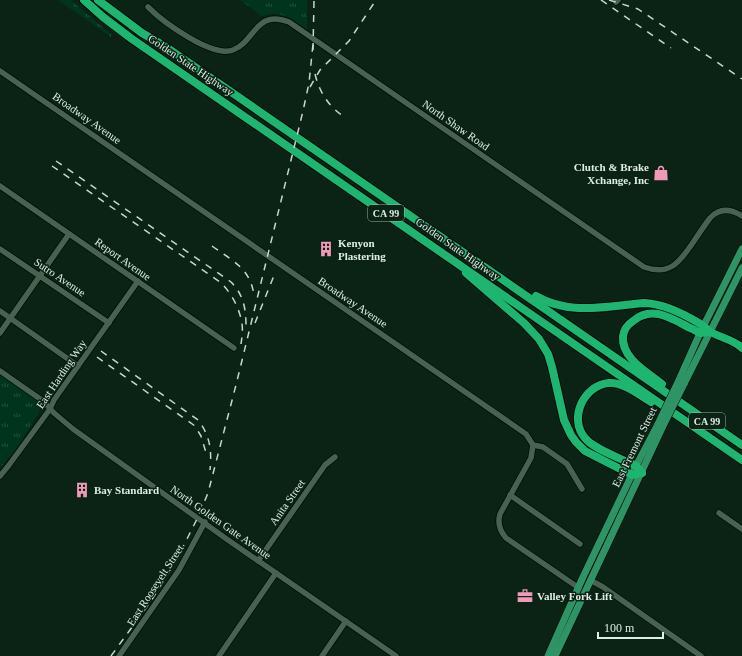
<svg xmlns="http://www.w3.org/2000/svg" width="742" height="656" font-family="Georgia,serif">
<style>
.grass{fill:url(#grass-tufts)}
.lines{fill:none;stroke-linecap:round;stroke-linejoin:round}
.minor-casing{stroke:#000c03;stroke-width:7}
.major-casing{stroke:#000c03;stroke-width:8}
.highway-casing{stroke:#000c03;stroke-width:10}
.minor{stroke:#486252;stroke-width:5.5}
.major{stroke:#2f9465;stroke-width:7}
.highway{stroke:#1eb571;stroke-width:8}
.rail{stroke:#c7d8ce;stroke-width:1.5;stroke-dasharray:7 7;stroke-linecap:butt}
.major-bridge-casing{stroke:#000c03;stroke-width:8;stroke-linecap:butt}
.major-bridge{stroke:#2f9465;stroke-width:7}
.labels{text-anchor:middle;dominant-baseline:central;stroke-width:3;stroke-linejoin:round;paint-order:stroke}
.shield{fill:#0a2315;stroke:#9fb1a7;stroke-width:1}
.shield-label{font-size:10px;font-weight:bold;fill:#dfeee5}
.street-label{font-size:11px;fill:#dfeee5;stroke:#0a2315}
.poi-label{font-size:11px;font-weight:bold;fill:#dfeee5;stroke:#0a2315;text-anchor:start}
</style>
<defs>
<pattern id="grass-tufts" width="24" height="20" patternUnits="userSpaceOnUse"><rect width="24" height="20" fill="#00341c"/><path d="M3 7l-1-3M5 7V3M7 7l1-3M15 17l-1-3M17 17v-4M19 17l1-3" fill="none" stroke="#25523d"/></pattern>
</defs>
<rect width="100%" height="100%" fill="#0a2315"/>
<g class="grass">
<polygon points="58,0 71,0 112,35 111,37"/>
<path d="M 240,0 L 307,0 L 307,30 C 291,18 283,10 262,16 Z"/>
<polygon points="0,375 35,399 41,409 19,445 0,468"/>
</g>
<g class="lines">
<defs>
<g id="minor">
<polyline points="616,2 618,0"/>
<path d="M 148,7 C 163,22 212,58 233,50 C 256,41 255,9 289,22 L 644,267 C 669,276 679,263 692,244 C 698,235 704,226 710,218 C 720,207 731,209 742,216"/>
<path d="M 0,71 L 526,434 L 533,445 L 531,458 L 500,514 C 497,524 500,531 506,538 L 579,588"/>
<polyline points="0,186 234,348"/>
<polyline points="0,249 109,323"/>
<polyline points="0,311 78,366"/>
<polyline points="0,333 69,234"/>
<polyline points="0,371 43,401 54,413 73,429 228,540 396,656"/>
<polyline points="533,445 543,447 567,464 582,489"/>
<polyline points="0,476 9,465 50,409 54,400 138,281"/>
<polyline points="510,495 580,544"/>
<polyline points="719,513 742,529"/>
<polyline points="258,561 325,465 335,457"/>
<polyline points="590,580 603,587 701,656"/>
<polyline points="119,656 179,570 205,522"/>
<polyline points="219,656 276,573"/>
<polyline points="322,656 346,621"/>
</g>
<g id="major">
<polyline points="679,380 700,333 742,249"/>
<polyline points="684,384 742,268"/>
<polyline points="548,656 583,577 636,466 658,424"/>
<polyline points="555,656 663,426"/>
</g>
<g id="highway">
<polyline points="84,0 103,17 132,39 742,460"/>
<polyline points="98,0 142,33 166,47 742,445"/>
<polyline points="466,273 524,323 539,339 548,354 552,367 564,420 571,435 576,442 585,451 632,475 642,473"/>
<path d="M 536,296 C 570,316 607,306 645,303 C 664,304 686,315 702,325 C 705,327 707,329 709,331 C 720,338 733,339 742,348"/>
<path d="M 662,384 C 647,372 621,358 623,336 C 624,329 627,325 633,321 C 652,305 671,318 690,328 C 693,329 697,332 701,333 C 703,333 707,332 710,332"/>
<path d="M 642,473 C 640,471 638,468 636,466 C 633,464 628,462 625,461 C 613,455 593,448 585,438 C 568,418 584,385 609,383 C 623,382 640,395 651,402"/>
</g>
</defs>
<use href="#minor" class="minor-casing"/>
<use href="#major" class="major-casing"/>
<use href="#highway" class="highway-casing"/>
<use href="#minor" class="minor"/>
<use href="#major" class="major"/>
<use href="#highway" class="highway"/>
<g class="rail">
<polyline points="601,0 671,48"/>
<polyline points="609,0 638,9 742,79"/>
<polyline points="313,50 314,0"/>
<path d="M 315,74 C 319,91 328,106 343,116"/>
<polyline points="310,87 320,70 349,41 376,0"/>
<path d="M 56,161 L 231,282 C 243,294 246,308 246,325"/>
<path d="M 52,166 L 220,282 C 231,292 240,309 242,324 C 243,331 242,337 241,344"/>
<path d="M 212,246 C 233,261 251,269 254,296"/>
<polyline points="255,323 275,273"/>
<path d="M 101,351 L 198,420 C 210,435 212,451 210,470"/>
<polyline points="97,357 195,426 201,436 207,456"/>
<polyline points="111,656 151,601 178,557 198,517 208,493 236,385 303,111 309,83 313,44"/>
</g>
<defs>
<g id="major-bridge">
<polyline points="658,424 679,380"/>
<polyline points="663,426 684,384"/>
</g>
</defs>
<use href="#major-bridge" class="major-bridge-casing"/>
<use href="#major-bridge" class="major-bridge"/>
</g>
<defs>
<symbol id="shop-bare" viewBox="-9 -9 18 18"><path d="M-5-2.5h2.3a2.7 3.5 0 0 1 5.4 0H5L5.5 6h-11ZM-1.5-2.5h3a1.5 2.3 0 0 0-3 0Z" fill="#ef9ab8" stroke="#0a2315" stroke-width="2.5" paint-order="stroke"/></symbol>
<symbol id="building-bare" viewBox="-9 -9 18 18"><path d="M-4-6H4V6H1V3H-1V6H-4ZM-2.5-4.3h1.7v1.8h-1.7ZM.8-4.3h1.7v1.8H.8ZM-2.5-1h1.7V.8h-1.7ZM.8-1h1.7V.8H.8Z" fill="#ef9ab8" stroke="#0a2315" stroke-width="2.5" paint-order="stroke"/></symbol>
<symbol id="office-bare" viewBox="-9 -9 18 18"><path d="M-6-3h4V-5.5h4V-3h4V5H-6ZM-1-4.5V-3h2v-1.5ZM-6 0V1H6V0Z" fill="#ef9ab8" stroke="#0a2315" stroke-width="2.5" paint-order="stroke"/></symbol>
</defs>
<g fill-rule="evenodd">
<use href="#shop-bare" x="650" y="162" width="22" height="22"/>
<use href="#building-bare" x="315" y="238" width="22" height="22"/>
<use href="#building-bare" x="71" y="479" width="22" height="22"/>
<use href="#office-bare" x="514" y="585" width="22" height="22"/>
</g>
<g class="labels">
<g class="shield">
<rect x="368" y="205" width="36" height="16" rx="3"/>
<rect x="689" y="413" width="36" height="16" rx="3"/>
</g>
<g class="shield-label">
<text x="386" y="213">CA 99</text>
<text x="707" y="421">CA 99</text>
</g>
<g class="street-label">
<text transform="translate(191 65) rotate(34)">Golden State Highway</text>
<text transform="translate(87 118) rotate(35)">Broadway Avenue</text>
<text transform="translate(456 125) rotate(35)">North Shaw Road</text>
<text transform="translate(458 249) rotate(35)">Golden State Highway</text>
<text transform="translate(123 259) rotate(35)">Report Avenue</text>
<text transform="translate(60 277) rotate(34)">Sutro Avenue</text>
<text transform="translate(353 302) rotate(34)">Broadway Avenue</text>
<text transform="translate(61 374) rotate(-56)">East Harding Way</text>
<text transform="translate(634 447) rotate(-64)">East Fremont Street</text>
<text transform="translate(287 502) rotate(-55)">Anita Street</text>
<text transform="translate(221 522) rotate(35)">North Golden Gate Avenue</text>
<text transform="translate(155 585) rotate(-57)">East Roosevelt Street</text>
</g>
<g class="poi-label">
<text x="649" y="167" text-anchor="end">Clutch &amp; Brake<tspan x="649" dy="13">Xchange, Inc</tspan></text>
<text x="338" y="243">Kenyon<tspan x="338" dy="13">Plastering</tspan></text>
<text x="94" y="490">Bay Standard</text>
<text x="537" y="596">Valley Fork Lift</text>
</g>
</g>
<path d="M598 632v6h65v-6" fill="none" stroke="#dfeee5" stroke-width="2"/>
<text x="604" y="632" font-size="12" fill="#dfeee5" stroke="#0a2315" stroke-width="3" paint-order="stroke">100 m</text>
</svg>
